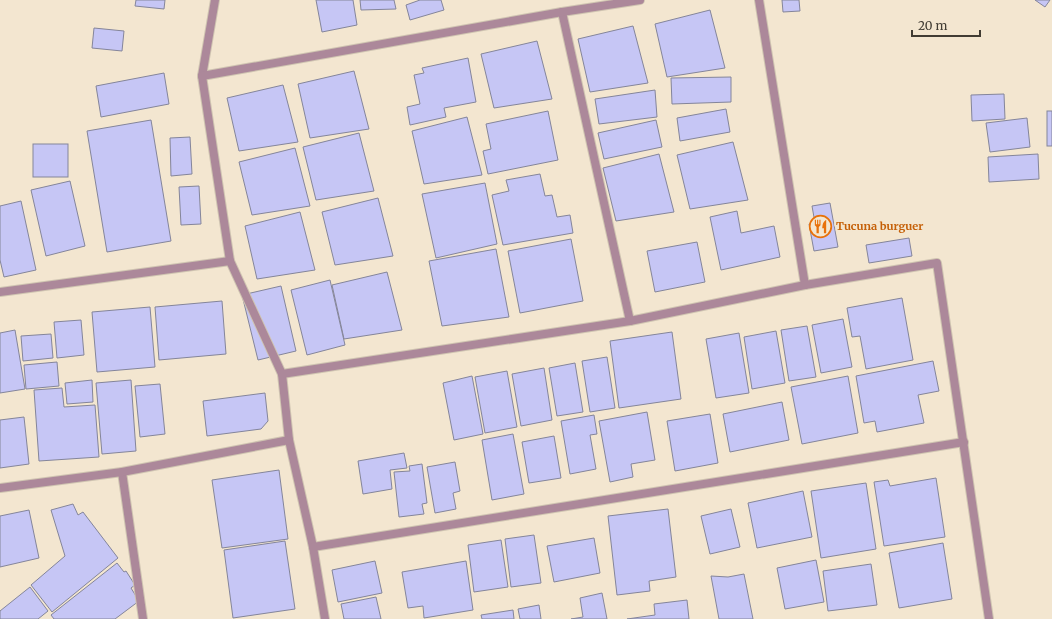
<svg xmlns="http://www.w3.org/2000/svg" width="1052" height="619" font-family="Merriweather,serif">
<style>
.building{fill:#c6c6f5;stroke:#84859a}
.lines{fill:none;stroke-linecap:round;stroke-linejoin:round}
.street-casing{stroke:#cfc4b1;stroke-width:10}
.street{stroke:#ac889a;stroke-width:8}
.labels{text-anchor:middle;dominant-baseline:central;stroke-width:4;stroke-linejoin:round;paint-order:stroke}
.food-label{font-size:11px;font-weight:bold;fill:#c56008;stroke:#f3e6d0;text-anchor:start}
</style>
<rect width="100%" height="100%" fill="#f3e6d0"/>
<g class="building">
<polygon points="136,0 165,0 164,9 135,6"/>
<polygon points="316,0 353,0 357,25 322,32"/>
<polygon points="360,0 394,0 396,9 361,10"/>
<polygon points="420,0 441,0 444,10 410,20 406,5"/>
<polygon points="782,0 799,0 800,11 783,12"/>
<polygon points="1035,0 1050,0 1045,7"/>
<polygon points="710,10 725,68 667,77 655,24"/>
<polygon points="633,26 648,83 590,92 578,39"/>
<polygon points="94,28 124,31 122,51 92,48"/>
<polygon points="537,41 552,99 494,108 481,54"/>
<polygon points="468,58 476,102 444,108 446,117 410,125 407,107 420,104 414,75 424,73 422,68"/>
<polygon points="354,71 369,129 310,138 298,84"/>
<polygon points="164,73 169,104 101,117 96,86"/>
<polygon points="731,77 731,102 672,104 671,78"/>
<polygon points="283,85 298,142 239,151 227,98"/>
<polygon points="655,90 657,117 599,124 595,99"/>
<polygon points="1004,94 1005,119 972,121 971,95"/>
<polygon points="726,109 730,132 680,141 677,118"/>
<polygon points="548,111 558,160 488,174 483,151 491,149 486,124"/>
<rect x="1047" y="111" width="5" height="35"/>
<polygon points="467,117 482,175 424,184 412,131"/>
<polygon points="1027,118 1030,147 990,152 986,123"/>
<polygon points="151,120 171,241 107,252 87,131"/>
<polygon points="656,120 662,147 604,159 598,133"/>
<polygon points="359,133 374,191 316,200 303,147"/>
<polygon points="190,137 192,174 171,176 170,138"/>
<polygon points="733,142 748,200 690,209 677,155"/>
<rect x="33" y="144" width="35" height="33"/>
<polygon points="295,148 310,206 252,215 239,162"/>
<polygon points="659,154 674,212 616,221 603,168"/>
<polygon points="1038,154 1039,179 989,182 988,157"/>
<polygon points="540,174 545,196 552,195 557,217 570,215 573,233 503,245 492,195 509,191 506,180"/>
<polygon points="70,181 85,246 46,256 31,190"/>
<polygon points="485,183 497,244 436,258 422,194"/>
<polygon points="199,186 201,224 181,225 179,187"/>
<polygon points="378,198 393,256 335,265 322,212"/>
<polygon points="21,201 36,270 4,277 0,260 0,206"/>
<polygon points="830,203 838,247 814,251 809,224 815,223 812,206"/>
<polygon points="737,211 741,233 774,226 780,257 721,270 710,217"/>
<polygon points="300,212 315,270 257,279 245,226"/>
<polygon points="909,238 912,256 869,263 866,245"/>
<polygon points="571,239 583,301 520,313 508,251"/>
<polygon points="697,242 705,282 655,292 647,251"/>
<polygon points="496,249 509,317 442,326 429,261"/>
<polygon points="387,272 402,330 344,339 332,285"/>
<polygon points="330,280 345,345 307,355 291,290"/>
<polygon points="281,286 296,351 258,360 242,295"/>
<polygon points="902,298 913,360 866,369 860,336 852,337 847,308"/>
<polygon points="222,301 226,354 159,360 155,307"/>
<polygon points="150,307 155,367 97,372 92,312"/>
<polygon points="843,319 852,367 821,373 812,325"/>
<polygon points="81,320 84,355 57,358 54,322"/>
<polygon points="807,326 816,377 789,381 781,330"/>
<polygon points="15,330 25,389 0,393 0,333"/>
<polygon points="776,331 785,383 752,389 744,337"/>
<polygon points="672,332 681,399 619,408 610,341"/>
<polygon points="739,333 749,393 716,398 706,339"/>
<polygon points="51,334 53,358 23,361 21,336"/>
<polygon points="607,357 615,408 590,412 582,361"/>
<polygon points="933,361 939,391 918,395 924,423 877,432 875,421 864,423 856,376"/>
<polygon points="57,362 59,386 26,389 24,365"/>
<polygon points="575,363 583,412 557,416 549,368"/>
<polygon points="544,368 552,420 521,426 512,374"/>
<polygon points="507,371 517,427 485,433 475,377"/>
<polygon points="472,376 483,434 454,440 443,383"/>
<polygon points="848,376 858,433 802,444 791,387"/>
<polygon points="92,380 93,402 67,404 65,383"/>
<polygon points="131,380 136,451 102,454 96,383"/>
<polygon points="160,384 165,434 140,437 135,386"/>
<polygon points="62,388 64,407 95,405 99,457 39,461 34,390"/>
<polygon points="265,393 268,421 261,429 207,436 203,401"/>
<polygon points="782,402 789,440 730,452 723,414"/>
<polygon points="647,412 655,460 631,464 633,477 610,482 599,421"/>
<polygon points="710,414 718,463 675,471 667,421"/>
<polygon points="594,415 597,434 590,435 596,469 570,474 561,421"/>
<polygon points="24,417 29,464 0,468 0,420"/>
<polygon points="513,434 524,494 492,500 482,440"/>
<polygon points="554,436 561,478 529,483 522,442"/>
<polygon points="404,453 407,468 390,470 392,489 363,494 358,461"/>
<polygon points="455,462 460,491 453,493 456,509 435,513 427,467"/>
<polygon points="422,464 427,503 422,504 424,514 399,517 394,472 410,471 409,466"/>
<polygon points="279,470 288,539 222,548 212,480"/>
<polygon points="936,478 945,537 884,546 874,482 888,480 890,486"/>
<polygon points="866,483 876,549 821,558 811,491"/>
<polygon points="803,491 812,537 757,548 748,503"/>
<polygon points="73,504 78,515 83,512 118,558 52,612 31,585 65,556 51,510"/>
<polygon points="668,509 676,577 649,581 650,591 617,595 608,516"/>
<polygon points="731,509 740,547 710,554 701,516"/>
<polygon points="29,510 39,558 0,567 0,516"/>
<polygon points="534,535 541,583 511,587 505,539"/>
<polygon points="594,538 600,573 554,582 547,546"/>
<polygon points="501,540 508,587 474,592 468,545"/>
<polygon points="285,541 295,609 233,618 224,550"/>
<polygon points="943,543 952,599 899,608 889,553"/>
<polygon points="816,560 824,602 785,609 777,568"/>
<polygon points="375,561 382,593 338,602 332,570"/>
<polygon points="466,561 473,610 424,618 423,606 408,608 402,572"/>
<polygon points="117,563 124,572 126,571 135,585 131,588 139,601 115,619 54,619 51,615"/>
<polygon points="871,564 877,605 828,611 823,571"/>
<polygon points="744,574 753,619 719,619 711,576 728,577"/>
<polygon points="30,587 48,611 38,619 0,619 0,611"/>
<polygon points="602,593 607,619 571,619 583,617 580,598"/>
<polygon points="376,597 381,619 344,619 341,604"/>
<polygon points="687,600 689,619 627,619 655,615 654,604"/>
<polygon points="539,605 541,619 520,619 518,609"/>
<polygon points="513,610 514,619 482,619 481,615"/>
</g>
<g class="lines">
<defs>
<g id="street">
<polyline points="215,0 202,76 230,261 282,374 289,440 313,547 325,619"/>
<polyline points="759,0 805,285"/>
<polyline points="562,12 630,321"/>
<polyline points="202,76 562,12 640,0"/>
<polyline points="0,292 230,261"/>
<polyline points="282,374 630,321 805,285 937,263 989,619"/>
<polyline points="122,472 143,619"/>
<polyline points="0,488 122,472 289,440"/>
<polyline points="313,547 964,442"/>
</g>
</defs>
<use href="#street" class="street-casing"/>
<use href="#street" class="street"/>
</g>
<defs>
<symbol id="restaurant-ring" viewBox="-11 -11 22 22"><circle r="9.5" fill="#f3e6d0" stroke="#e8710a" stroke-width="1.5"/><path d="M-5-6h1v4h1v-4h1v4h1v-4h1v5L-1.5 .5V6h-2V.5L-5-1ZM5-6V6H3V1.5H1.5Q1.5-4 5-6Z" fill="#e8710a"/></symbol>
</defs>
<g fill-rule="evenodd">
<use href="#restaurant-ring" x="808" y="214" width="25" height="25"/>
</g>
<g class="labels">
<g class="food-label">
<text x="836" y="226">Tucuna burguer</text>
</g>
</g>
<path d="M912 30v6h68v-6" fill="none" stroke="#413c33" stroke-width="2"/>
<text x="918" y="30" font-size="12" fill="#413c33" stroke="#f3e6d0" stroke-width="3" paint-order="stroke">20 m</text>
</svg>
